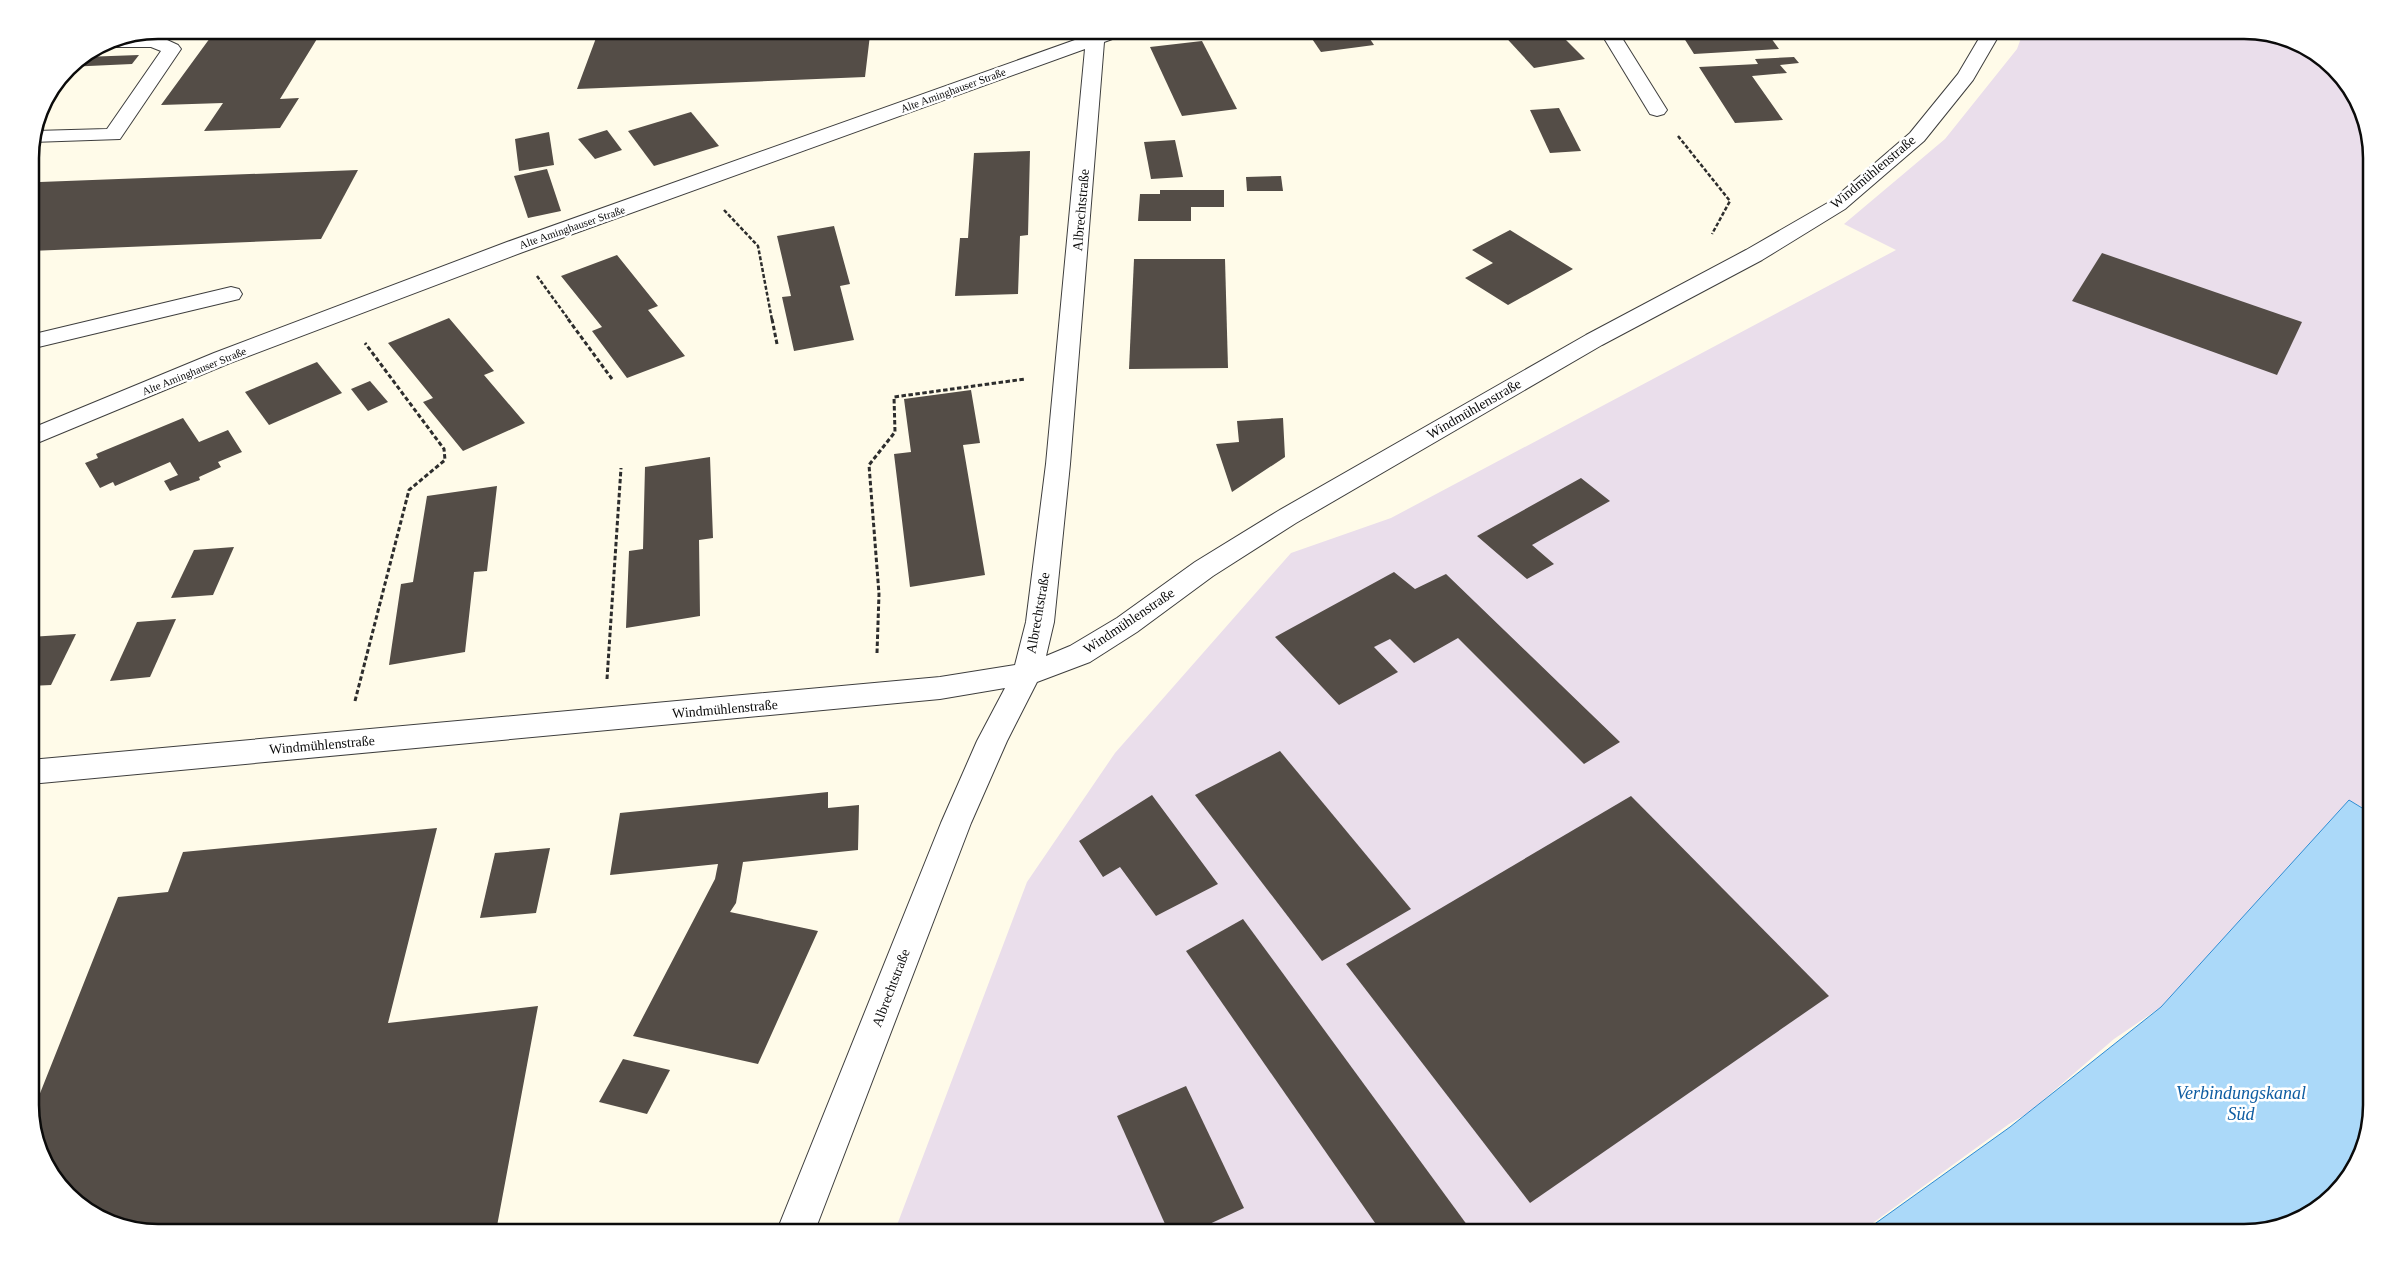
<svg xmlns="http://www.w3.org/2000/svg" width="2402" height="1263" font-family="Georgia,serif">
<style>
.industrial{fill:#eadeeb}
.water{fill:#abd9f9;stroke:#2e8cd4}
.building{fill:#544d47}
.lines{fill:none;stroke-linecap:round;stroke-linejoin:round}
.minor-casing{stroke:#3e3e3e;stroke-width:2}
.path-far1{stroke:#2d2d2d;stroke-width:2.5;stroke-dasharray:4 2;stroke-linecap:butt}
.path{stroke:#2d2d2d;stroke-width:3;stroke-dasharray:4.5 2.5;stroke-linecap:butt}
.minor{fill:#fff;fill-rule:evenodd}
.labels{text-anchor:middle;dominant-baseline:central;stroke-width:5;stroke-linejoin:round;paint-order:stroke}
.far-street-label{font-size:11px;fill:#0b0b0b;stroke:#fff}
.street-label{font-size:14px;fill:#0b0b0b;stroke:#fff}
.near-water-label{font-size:18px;font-style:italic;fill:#0f5da2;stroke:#fff}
.rim{fill:none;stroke:#0b0b0b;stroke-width:2.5}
</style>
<rect width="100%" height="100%" fill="#fffbe9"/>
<polygon class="industrial" points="2024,30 2245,30 2301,43 2351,87 2372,149 2372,813 2349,800 2161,1007 2114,1039 2028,1113 2009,1124 1859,1233 894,1233 1027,882 1115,753 1291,553 1391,518 1896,250 1844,224 1945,139 2017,49"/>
<polygon class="water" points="2349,800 2372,814 2372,1106 2359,1162 2309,1216 2245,1233 1862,1233 2010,1127 2161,1007"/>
<g class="building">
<polygon points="599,30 780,30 779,38 870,35 865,77 577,89"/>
<polygon points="1306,30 1364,30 1374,45 1321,52"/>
<polygon points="1499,30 1556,30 1585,59 1534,68"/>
<polygon points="1713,30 1736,30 1742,39 1755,38 1749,30 1771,30 1777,38 1771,38 1779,49 1694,54 1682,35 1715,33"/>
<polygon points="320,34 280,99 299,98 280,128 204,131 223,103 161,105 210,38"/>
<polygon points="1202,41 1237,109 1182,116 1150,47"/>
<polygon points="139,55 132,64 67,67 83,57"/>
<polygon points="1794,57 1799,63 1780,65 1787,73 1752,76 1783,120 1735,123 1699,67 1758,64 1755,59"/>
<polygon points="1559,108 1581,151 1550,153 1530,110"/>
<polygon points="691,112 719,146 654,166 628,131"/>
<polygon points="607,130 622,150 595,159 578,139"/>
<polygon points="549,132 554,165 519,171 515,139"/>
<polygon points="1175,140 1183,177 1151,179 1144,142"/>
<polygon points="1030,151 1028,235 1020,236 1018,294 955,296 960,238 968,238 974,153"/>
<polygon points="547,169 561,211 528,218 514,176"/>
<polygon points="358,170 321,239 30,251 30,195 40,182"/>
<polygon points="1281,176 1283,191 1247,191 1246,177"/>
<polygon points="1160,190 1224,190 1224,207 1191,207 1191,221 1138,221 1140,194 1160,194"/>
<polygon points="834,226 850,284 840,286 854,340 794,351 782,297 791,296 777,236"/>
<polygon points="1510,230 1573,269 1508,305 1465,278 1493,263 1472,250"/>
<polygon points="2102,253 2302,322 2277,375 2072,301"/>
<polygon points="617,255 658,306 648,310 685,356 627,378 592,331 602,327 561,276"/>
<polygon points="1134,259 1225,259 1228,368 1129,369"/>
<polygon points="449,318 494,371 484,375 525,423 463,451 423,402 433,398 388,343"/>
<polygon points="317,362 342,393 269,425 245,392"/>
<polygon points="370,381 388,402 368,411 351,389"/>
<polygon points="971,390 980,443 963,445 985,575 910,587 894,454 911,452 904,399"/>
<polygon points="183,418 199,442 228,430 242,452 218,462 221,467 199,477 200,480 170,491 164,481 178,475 170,462 115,486 113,482 100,488 85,463 98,458 96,454"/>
<polygon points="1283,418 1285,457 1232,492 1216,444 1239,442 1237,421"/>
<polygon points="710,457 713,538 699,540 700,616 626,628 629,551 643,549 645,467"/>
<polygon points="1581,478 1610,501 1532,545 1554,564 1527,579 1477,536"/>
<polygon points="497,486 487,571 474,572 465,652 389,665 401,584 413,582 427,496"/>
<polygon points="234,547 213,595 171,598 194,550"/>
<polygon points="1394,572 1415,589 1446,574 1620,742 1584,764 1458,638 1414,663 1390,639 1374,647 1398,672 1339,705 1275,637"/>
<polygon points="176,619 150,677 110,681 137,622"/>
<polygon points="76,634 51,685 30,686 30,637"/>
<polygon points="1280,751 1411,909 1322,961 1195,795"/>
<polygon points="828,792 828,808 859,805 858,850 743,862 736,903 730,912 818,931 758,1064 633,1036 715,879 718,864 610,875 620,813"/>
<polygon points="1152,795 1218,884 1156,916 1120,867 1103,877 1079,841"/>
<polygon points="1631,796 1829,996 1530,1203 1346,964"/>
<polygon points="437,828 388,1023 538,1006 497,1226 436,1233 157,1233 101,1220 52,1177 31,1116 118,897 168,892 183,852"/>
<polygon points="550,848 536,913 480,918 495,853"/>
<polygon points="1243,919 1473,1233 1382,1233 1186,951"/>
<polygon points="623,1059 670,1070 647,1114 599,1102"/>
<polygon points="1186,1086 1244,1208 1190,1233 1169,1233 1117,1116"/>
</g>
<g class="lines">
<defs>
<g id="minor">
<polygon points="171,30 165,39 178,45 181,49 120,139 32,142 35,131 107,129 161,51 151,47 98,47 109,40 149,36 152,31"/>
<polygon points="1087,30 1129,30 1126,34 1104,42 1070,464 1054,622 1046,656 1070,646 1117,618 1195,562 1278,511 1586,335 1746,250 1831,201 1910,133 1958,74 1984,30 2002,30 1973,80 1924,141 1845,209 1762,260 1602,345 1296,523 1213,576 1137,632 1090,662 1037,682 1007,741 971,823 814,1233 776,1233 941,823 977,741 1005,688 940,699 30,784 30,760 940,677 1015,665 1026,622 1046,464 1085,49 523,252 230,363 30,446 30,429 214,353 507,242 1086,36"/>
<polygon points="1599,30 1617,30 1667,110 1664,114 1657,116 1650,114"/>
<polygon points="231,287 239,289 242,294 239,299 30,349 30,335"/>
</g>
</defs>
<use href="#minor" class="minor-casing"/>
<g class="path-far1">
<polyline points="1678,136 1730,201 1712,234"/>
<polyline points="724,210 758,246 772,320"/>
<polyline points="537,276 569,320"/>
</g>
<g class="path">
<polyline points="568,319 612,379"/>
<polyline points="772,319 777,344"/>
<polyline points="877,653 879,594 869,465 895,432 894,397 1025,379"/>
<polyline points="607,679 621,468"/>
<polyline points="355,701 409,490 445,460 444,449 365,343"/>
</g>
<use href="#minor" class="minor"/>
</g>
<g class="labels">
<g class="far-street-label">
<text transform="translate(953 90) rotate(-20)">Alte Aminghauser Straße</text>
<text transform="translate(572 227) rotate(-19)">Alte Aminghauser Straße</text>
<text transform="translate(194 371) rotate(-22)">Alte Aminghauser Straße</text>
</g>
<g class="street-label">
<text transform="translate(1873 172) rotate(-40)">Windmühlenstraße</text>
<text transform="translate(1081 210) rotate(-85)">Albrechtstraße</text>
<text transform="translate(1474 409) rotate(-30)">Windmühlenstraße</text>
<text transform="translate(1038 613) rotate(-80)">Albrechtstraße</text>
<text transform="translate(1129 621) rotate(-34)">Windmühlenstraße</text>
<text transform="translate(725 709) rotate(-5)">Windmühlenstraße</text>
<text transform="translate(322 745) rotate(-5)">Windmühlenstraße</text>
<text transform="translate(891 988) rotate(-69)">Albrechtstraße</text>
</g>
<g class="near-water-label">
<text x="2241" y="1093">Verbindungskanal<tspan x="2241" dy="21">Süd</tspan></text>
</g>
</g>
<path d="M0 0H2402V1263H0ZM158 39H2244A119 119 0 0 1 2363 158V1105A119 119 0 0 1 2244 1224H158A119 119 0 0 1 39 1105V158A119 119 0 0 1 158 39Z" fill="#fff" fill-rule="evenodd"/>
<path class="rim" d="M158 39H2244A119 119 0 0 1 2363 158V1105A119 119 0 0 1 2244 1224H158A119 119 0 0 1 39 1105V158A119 119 0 0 1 158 39Z"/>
</svg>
